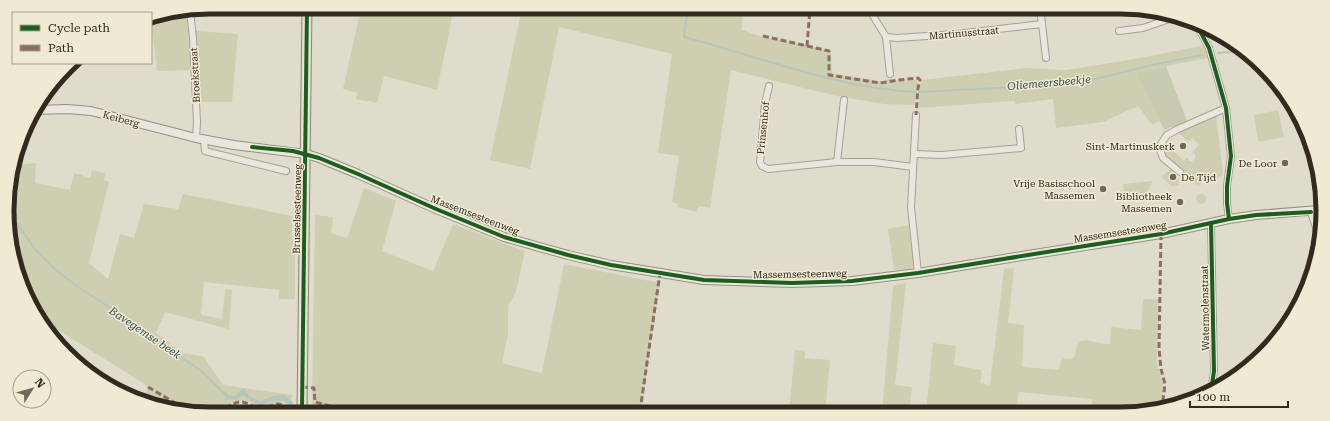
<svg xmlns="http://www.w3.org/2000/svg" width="1330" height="421" font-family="'Roboto Serif',serif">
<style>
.green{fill:#cdcfb0}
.cemetery{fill:#c8caaf}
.water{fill:#b7c6bd}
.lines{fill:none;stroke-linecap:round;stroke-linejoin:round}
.stream{stroke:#b7c6bd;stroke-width:2}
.street-casing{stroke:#a5a196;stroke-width:8}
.secondary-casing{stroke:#959085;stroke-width:10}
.primary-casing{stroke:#8b867c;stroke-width:11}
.street{stroke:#e8e6dd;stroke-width:6}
.secondary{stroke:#e8e6dd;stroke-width:8}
.primary{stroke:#e0dccf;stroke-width:9}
.quiet{stroke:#8d6e63;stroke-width:3;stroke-dasharray:6 3;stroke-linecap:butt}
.cycleway-casing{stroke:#f1ead3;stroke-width:6}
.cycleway{stroke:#1b5e20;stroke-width:4}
.poi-dot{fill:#70685c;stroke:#f1ead3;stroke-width:1.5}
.labels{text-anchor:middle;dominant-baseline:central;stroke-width:3;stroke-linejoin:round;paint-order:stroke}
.street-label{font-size:10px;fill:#332a1f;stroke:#f1ead3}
.poi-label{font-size:10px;fill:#332a1f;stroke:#f1ead3;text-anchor:end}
.water-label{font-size:11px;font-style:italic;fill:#305051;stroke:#f1ead3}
.rim{fill:none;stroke:#332a1f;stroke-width:5}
</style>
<rect width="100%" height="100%" fill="#e0dccc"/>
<g class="green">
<polygon points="361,8 454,8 437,90 384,76 377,103 356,99 357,93 343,89"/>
<polygon points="485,8 742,9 742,30 757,35 831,51 832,73 884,82 888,79 901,81 917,80 918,84 914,105 884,104 836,96 731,70 710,208 698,206 697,212 677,207 678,204 672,202 679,156 658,153 672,54 559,27 530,169 490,160 520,17"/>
<polygon points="186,12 190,53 190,70 157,71 151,19"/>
<polygon points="196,31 238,34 232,102 199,102"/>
<polygon points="1206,45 1209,58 1166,66 1138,74 1160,121 1152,125 1138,106 1103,122 1056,128 1053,99 1016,104 1014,101 919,108 920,87 922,80 1027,68 1066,70 1129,60"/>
<polygon points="1278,110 1284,137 1258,142 1254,115"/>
<polygon points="1216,114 1223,174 1219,178 1201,182 1201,184 1197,185 1162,151 1167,145 1184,161 1187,158 1189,161 1193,161 1195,158 1195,154 1192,152 1199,145 1192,138 1188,142 1179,133 1187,126"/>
<polygon points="36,163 35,183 70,190 74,173 90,178 92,170 105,173 104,180 109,182 89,263 108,279 120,234 134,238 144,204 178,209 183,194 292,216 292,236 295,249 295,299 279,299 279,290 204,282 201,315 222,319 225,289 232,290 229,329 165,312 156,333 182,353 203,356 223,385 293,395 289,406 282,402 259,407 245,400 239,401 229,404 225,410 171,410 142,398 149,387 41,319 14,263 9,184 15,165"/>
<polygon points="1171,169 1175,173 1179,184 1173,187 1161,177"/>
<polygon points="1153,181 1144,196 1125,199 1123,184"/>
<polygon points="364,188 396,201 382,251 433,271 453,224 525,251 516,292 508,306 508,334 502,363 542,373 564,264 660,283 641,411 333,410 312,407 315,215 333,217 331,233 347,238"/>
<circle cx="1201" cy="199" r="5"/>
<polygon points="909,225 913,259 913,266 909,269 894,270 888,229"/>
<path d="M 1014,268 L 1008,323 L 1024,325 L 1022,367 L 1059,370 L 1062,357 L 1066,359 L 1074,358 L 1078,342 C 1087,338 1091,342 1100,343 C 1103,344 1107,344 1110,344 L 1111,327 L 1141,330 L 1143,299 L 1159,299 L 1157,363 L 1163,383 L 1162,408 L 1146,412 L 1091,412 L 1092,399 L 1019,392 L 1016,412 L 926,412 L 933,343 L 956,346 L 954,365 L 982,370 L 980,383 L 990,385 L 1004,269 Z"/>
<polygon points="906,283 895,385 912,387 910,407 893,405 892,412 882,412 893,286"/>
<polygon points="795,350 805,352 805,358 830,360 825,412 789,411"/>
</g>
<polygon class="cemetery" points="1166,66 1187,121 1164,130 1137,74"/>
<polygon class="water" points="243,389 245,389 250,396 260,401 277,395 285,395 292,403 293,409 283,400 271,401 261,405 251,401 243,395 236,400 227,399 225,401 225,397 221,392 223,390 229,395 234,396"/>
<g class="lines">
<g class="stream">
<path d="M 680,9 L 687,15 L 684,37 C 761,57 836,88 916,92"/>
<polyline points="1218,53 1242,51"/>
<polyline points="919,92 1035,86 1083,82 1148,66 1202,55"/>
<polyline points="11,215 35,249 55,269 75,285 106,305 201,371 223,392"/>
<polyline points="288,398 292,403"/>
<polyline points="311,406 325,408 326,410"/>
</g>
<defs>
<g id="street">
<polyline points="871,10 872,14 886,37 890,74"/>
<polyline points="190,11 193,38 197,122 196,138"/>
<polyline points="1042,24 1046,58"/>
<polyline points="1198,27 1209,48 1226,108 1231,156 1227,186 1227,203 1229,219"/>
<polyline points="1119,31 1143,28 1175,17"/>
<polyline points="886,37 897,38 957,34 1042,24 1040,10"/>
<polyline points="769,86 765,104 760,162 762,166 768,169 837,162 874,162 913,167"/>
<polyline points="916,115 911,207 918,273"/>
<polyline points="204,140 205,151 286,171"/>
<polyline points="915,154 942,155 1021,148 1019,129"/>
<polyline points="837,162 844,100"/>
<polyline points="1180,172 1163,158 1159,147 1167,135 1178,129 1226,108"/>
<polyline points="1311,212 1319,237"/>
<polyline points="1211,223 1214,371 1211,392"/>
</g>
<polyline id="secondary" points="36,110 67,109 91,111 196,138 234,145 306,154 319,158 358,174 436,209 504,237 568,255 611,265 704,280 792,283 852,281 918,273 1028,255 1161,234 1229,219 1256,215 1319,210"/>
<polyline id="primary" points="302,410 307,7"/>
</defs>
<use href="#street" class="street-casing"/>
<use href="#secondary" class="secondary-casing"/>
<use href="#primary" class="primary-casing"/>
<use href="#street" class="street"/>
<use href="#secondary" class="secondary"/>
<use href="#primary" class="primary"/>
<g class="quiet">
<polyline points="763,36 829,51 829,75 880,83 899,80 918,78 920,80 918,88 916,115"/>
<polyline points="807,46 810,9"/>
<polyline points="1161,234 1159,348 1161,369 1165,384 1162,408"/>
<polyline points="148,387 187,410"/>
<polyline points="302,387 314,388 315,402 345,410"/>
<path d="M 228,410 L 229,406 C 246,397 245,405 260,409 L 278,404 L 283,405 L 285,410"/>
<polyline points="640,411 660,273"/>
</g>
<defs>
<g id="cycleway">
<polyline points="1198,27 1209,48 1226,108 1231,156 1227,186 1227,203 1229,219"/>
<polyline points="252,147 293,151 319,158 358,174 436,209 504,237 568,255 611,265 704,280 792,283 852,281 918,273 1028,255 1161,234 1229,219 1256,215 1311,212"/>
<polyline points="1211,223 1214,371 1211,392"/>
<polyline points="302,410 307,7"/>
</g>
</defs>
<use href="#cycleway" class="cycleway-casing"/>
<use href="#cycleway" class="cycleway"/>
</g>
<g class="poi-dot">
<circle cx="1183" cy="146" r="4"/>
<circle cx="1285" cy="163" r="4"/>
<circle cx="1173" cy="177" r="4"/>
<circle cx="1103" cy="189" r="4"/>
<circle cx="1180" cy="202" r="4"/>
</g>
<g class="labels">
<g class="street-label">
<text transform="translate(964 33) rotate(-5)">Martinusstraat</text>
<text transform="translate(195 75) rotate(-93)">Broekstraat</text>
<text transform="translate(121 119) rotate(15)">Keiberg</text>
<text transform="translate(763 128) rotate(-84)">Prinsenhof</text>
<text transform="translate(297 209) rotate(-89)">Brusselsesteenweg</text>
<text transform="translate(475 215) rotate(21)">Massemsesteenweg</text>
<text transform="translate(1120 232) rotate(-9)">Massemsesteenweg</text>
<text transform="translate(800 274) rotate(-1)">Massemsesteenweg</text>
<text transform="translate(1205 308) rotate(-91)">Watermolenstraat</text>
</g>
<g class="poi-label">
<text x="1175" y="146">Sint-Martinuskerk</text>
<text x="1277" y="163">De Loor</text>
<text x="1181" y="177" text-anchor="start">De Tijd</text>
<text x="1095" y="183">Vrije Basisschool<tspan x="1095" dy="12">Massemen</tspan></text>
<text x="1172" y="196">Bibliotheek<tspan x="1172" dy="12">Massemen</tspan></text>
</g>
<g class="water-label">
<text transform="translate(1049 83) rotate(-5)">Oliemeersbeekje</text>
<text transform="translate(145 333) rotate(34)">Bavegemse beek</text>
</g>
</g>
<path d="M0 0H1330V421H0ZM210 14H1120A196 196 0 0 1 1316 210V211A196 196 0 0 1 1120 407H210A196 196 0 0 1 14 211V210A196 196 0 0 1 210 14Z" fill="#f1ead3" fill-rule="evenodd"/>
<path class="rim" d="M210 14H1120A196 196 0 0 1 1316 210V211A196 196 0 0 1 1120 407H210A196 196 0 0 1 14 211V210A196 196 0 0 1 210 14Z"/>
<rect x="12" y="12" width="140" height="52" fill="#f1ead3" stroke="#a59d8b"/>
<rect x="20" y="25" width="20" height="6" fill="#1b5e20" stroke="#a59d8b"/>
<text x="48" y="32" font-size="12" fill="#332a1f">Cycle path</text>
<rect x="20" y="45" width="20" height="6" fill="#8d6e63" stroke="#a59d8b"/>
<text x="48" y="52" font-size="12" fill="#332a1f">Path</text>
<g transform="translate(32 389) rotate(53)"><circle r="19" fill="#f1ead3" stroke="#a59d8b"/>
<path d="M0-3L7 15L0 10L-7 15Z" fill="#70685c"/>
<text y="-6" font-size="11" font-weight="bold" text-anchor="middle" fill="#332a1f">N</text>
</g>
<path d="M1190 401v6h98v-6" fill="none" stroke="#332a1f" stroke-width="2"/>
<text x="1196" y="401" font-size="12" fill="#332a1f" stroke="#f1ead3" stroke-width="3" paint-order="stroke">100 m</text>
</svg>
